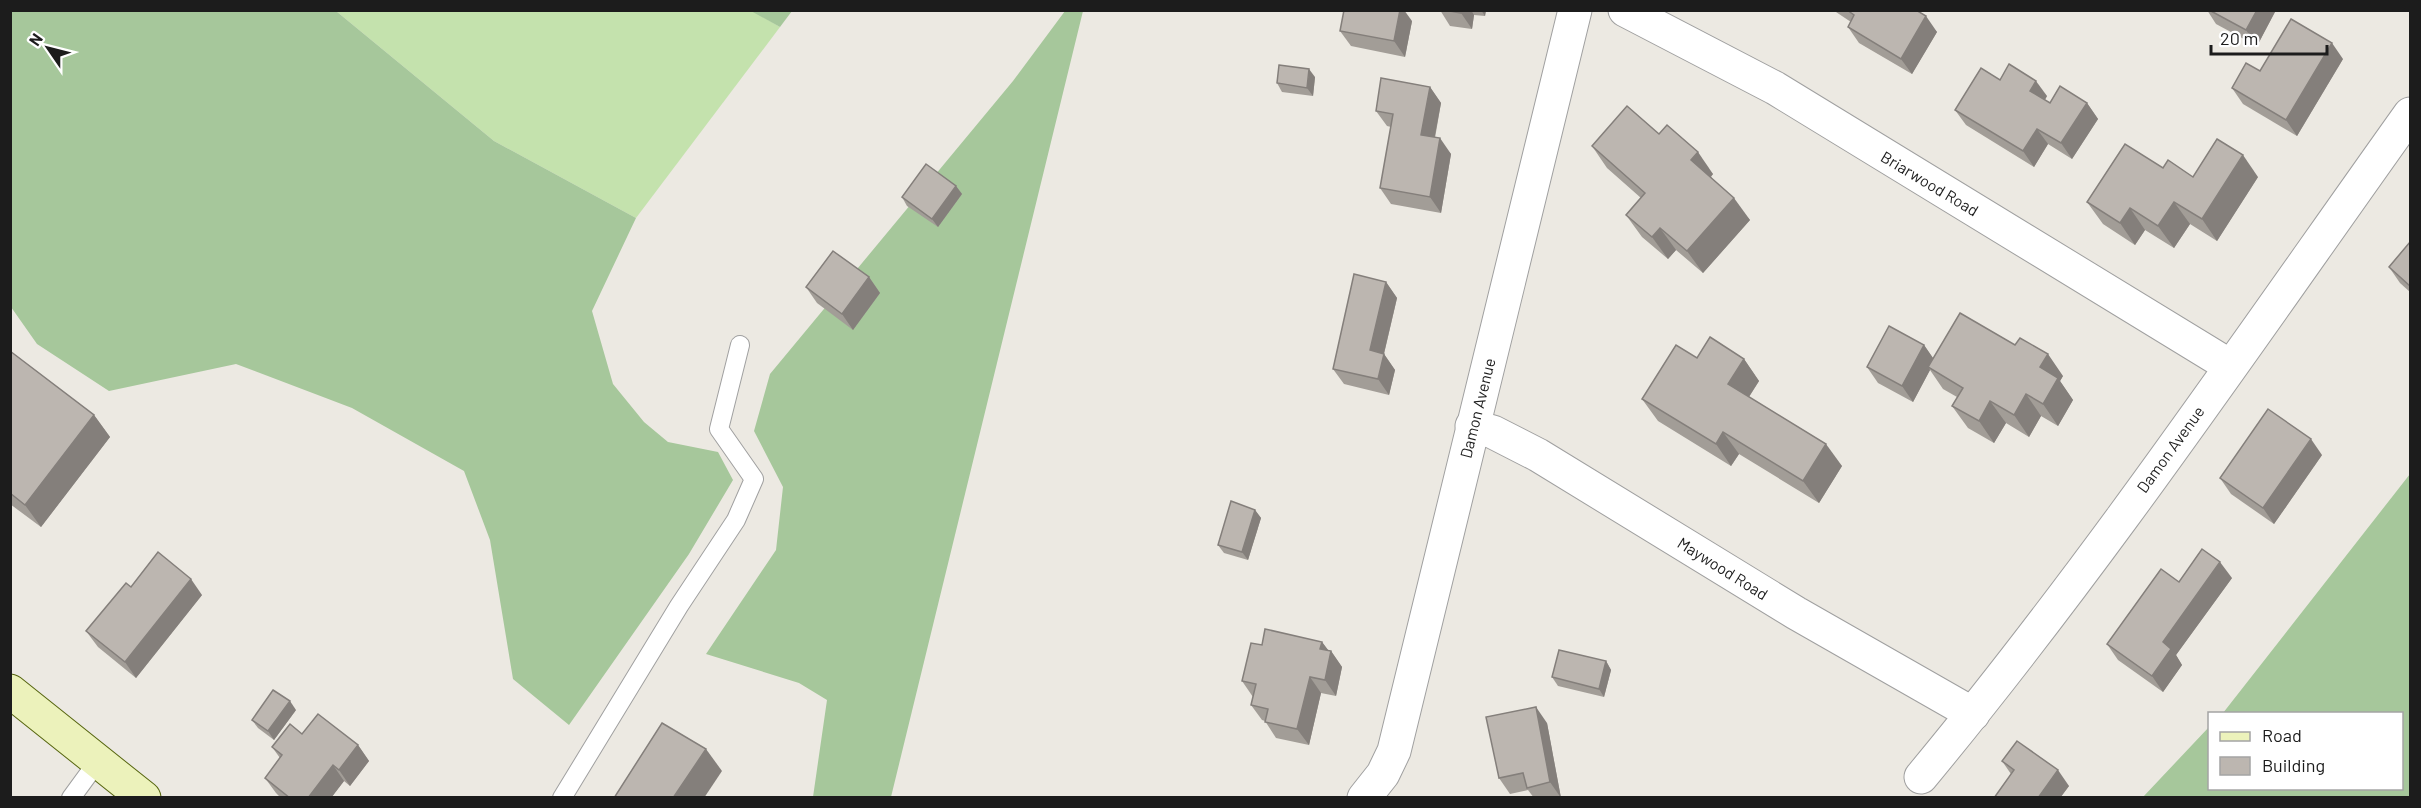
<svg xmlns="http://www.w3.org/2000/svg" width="2421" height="808" font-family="Barlow,sans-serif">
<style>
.grass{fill:#c4e2ad}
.forest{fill:#a6c79b}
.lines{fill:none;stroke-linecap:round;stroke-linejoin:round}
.service-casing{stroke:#a0a0a0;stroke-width:20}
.minor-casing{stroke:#a0a0a0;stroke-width:35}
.secondary-casing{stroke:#576610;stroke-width:35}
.service{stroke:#fff;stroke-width:18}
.minor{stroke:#fff;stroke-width:33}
.secondary{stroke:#ecf2bb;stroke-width:33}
.wall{fill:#a29d97}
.shaded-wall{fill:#847f7b}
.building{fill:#bcb6b0;stroke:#847f7b;stroke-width:1.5}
.labels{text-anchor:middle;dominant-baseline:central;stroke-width:6;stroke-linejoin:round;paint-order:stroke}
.street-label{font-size:16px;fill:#1c1c1c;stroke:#fff}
</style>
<rect width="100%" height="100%" fill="#ece9e2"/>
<polygon class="grass" points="751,10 780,27 636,218 494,141 336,11"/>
<g class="forest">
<polygon points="10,11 336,11 494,141 636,218 592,311 613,384 644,422 668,442 718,452 733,480 689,554 569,725 513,679 490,540 464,471 352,408 236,364 109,391 37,344 11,307"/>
<polygon points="751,11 792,11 780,27"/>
<polygon points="1065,11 1083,11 891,797 813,797 827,700 799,683 706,654 776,550 783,487 754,431 770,374 1013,81"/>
<polygon points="2410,474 2410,797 2143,797 2209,727 2210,788 2402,788 2402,714 2223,713"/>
</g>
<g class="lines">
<defs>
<g id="service">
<polyline points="71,798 98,761"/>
<polyline points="562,798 679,606 736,520 754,479 719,429 740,345"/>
</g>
<g id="minor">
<polyline points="1625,10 1775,88 2230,366"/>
<polyline points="1472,426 1493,432 1538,455 1796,613 1973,714"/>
<path d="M 1921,777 C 2096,566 2251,337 2410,114"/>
<polyline points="1364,798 1383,774 1394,751 1575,10"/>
</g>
<polyline id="secondary" points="10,691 144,798"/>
</defs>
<use href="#service" class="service-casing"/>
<use href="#minor" class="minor-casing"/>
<use href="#secondary" class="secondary-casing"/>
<use href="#service" class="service"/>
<use href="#minor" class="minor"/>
<use href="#secondary" class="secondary"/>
</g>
<g class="wall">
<polygon points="1440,10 1486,10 1485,16 1474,15 1472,29 1450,26"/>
<polygon points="1833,10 1916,10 1937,32 1912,74 1859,43 1848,27 1851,22"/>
<polygon points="2207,10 2276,10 2257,46 2216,24"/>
<polygon points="1412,21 1405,57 1351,46 1340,31"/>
<polygon points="2343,59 2297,136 2243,104 2232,88 2260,71"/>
<polygon points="1315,77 1313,96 1282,92 1277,83"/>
<polygon points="2000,80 2047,96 2045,100 2050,103 2087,103 2098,119 2072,159 2048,144 2034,167 1966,125 1955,110"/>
<polygon points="1430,87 1441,103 1435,138 1451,154 1441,213 1391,204 1380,188 1391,127 1387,126 1376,111"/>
<polygon points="1659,134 1713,174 1711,177 1750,220 1703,273 1676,250 1668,259 1642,237 1626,215 1641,198 1607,168 1592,146"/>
<polygon points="2163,168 2193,177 2258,177 2217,241 2190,224 2174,248 2145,230 2135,245 2103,224 2087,202"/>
<polygon points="956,186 962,194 938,227 907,206 902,197"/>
<polygon points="2410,242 2410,292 2400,283 2389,267"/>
<polygon points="869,277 880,293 853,330 817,303 806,287"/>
<polygon points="1386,282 1397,298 1384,354 1395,370 1389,395 1344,384 1333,369"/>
<polygon points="1924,345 1933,358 2063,376 2060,381 2073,400 2058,426 2041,416 2029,437 2006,423 1994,443 1968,428 1952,406 1957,397 1943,389 1930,370 1913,402 1878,383 1867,367"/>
<polygon points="10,351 94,415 110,437 41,527 10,504"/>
<polygon points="1697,358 1744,359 1759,381 1749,397 1842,466 1819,503 1739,454 1731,466 1658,421 1642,399"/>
<polygon points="2322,455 2274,524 2231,494 2220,478"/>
<polygon points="1255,510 1261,518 1248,560 1224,553 1218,545"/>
<polygon points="2232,578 2176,655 2182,665 2163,692 2118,660 2107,644 2179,582"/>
<polygon points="131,587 202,595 136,678 98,647 86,631"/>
<polygon points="1322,642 1328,650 1331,651 1342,667 1336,696 1321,693 1309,745 1276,738 1265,721 1262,720 1251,705 1253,697 1242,681 1262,645"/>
<polygon points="1606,661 1611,670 1604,697 1558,686 1552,677"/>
<polygon points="296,710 274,740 258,728 252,720"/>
<polygon points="1547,723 1561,798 1534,798 1528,790 1510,794 1499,778"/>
<polygon points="302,734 358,745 369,761 350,786 344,781 331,798 281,798 276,793 265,778 280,758 272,747"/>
<polygon points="2002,761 2069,786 2060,798 1994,798 2011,774"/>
</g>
<g class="shaded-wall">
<polygon points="1400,10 1404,10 1412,21 1405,57 1394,41"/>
<polygon points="1461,10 1471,10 1474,15 1472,29 1461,13"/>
<polygon points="1481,10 1486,10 1485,16"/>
<polygon points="2257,10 2276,10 2257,46 2246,30"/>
<polygon points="1926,16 1937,32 1912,74 1901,59"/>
<polygon points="2332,43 2343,59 2297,136 2286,120"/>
<polygon points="1309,69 1315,77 1313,96 1307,88"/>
<polygon points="2036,81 2047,96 2041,106 2030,91"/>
<polygon points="1430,87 1441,103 1432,151 1421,135"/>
<polygon points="2087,103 2098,119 2072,159 2061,143"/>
<polygon points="2037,129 2048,144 2034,167 2023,151"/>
<polygon points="1440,138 1451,154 1441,213 1430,197"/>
<polygon points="1698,152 1713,174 1706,182 1691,160"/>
<polygon points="2243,155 2258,177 2217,241 2202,219"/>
<polygon points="956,186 962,194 938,227 932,219"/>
<polygon points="1734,198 1750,220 1703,273 1687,251"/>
<polygon points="2174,202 2190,224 2174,248 2158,226"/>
<polygon points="2130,208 2145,230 2135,245 2120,223"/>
<polygon points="1660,228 1676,250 1668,259 1652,237"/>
<polygon points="869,277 880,293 853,330 842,314"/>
<polygon points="1386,282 1397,298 1381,366 1370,350"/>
<polygon points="1924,345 1935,361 1928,367 1930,370 1913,402 1902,386"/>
<polygon points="1384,354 1395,370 1389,395 1378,379"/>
<polygon points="2048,354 2063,376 2060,381 2073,400 2058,426 2043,404 2040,367"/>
<polygon points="1744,359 1759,381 1743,406 1728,384"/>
<polygon points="2026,394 2041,416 2029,437 2014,415"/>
<polygon points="1990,401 2006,423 1994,443 1979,421"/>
<polygon points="94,415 110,437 41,527 25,505"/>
<polygon points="1723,432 1739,454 1731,466 1716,444"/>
<polygon points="2311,439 2322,455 2274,524 2263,508"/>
<polygon points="1826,444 1842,466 1819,503 1803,481"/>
<polygon points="1255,510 1261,518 1248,560 1242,552"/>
<polygon points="2220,562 2232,578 2176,655 2182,665 2163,692 2152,676 2163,642"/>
<polygon points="191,579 202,595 136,678 125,662"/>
<polygon points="1322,642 1331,654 1331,651 1342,667 1336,696 1325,680 1320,649"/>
<polygon points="1606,661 1611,670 1604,697 1599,689"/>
<polygon points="1310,677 1321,693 1309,745 1297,729"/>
<polygon points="290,701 296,710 274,740 268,731"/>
<polygon points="1536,707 1547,723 1561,798 1550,782"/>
<polygon points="358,745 369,761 350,786 339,770"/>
<polygon points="706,749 722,771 704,798 673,798"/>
<polygon points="333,765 344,781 331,798 308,798"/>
<polygon points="2058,770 2069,786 2060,798 2038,798"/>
</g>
<g class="building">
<polygon points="1344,10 1400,10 1394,41 1340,31"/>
<polygon points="1444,10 1461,10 1461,13"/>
<polygon points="1847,10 1916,10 1926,16 1901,59 1848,27 1854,15"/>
<polygon points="2209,10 2257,10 2246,30"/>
<polygon points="2291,19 2332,43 2286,120 2232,88 2246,63 2260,71"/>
<polygon points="2009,64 2036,81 2030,91 2050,103 2060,86 2087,103 2061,143 2037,129 2023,151 1955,110 1981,68 2000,80"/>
<polygon points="1279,65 1309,69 1307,88 1277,83"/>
<polygon points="1381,78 1430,87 1421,135 1440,138 1430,197 1380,188 1393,114 1376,111"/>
<polygon points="1627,106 1659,134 1667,125 1698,152 1691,160 1734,198 1687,251 1660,228 1652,237 1626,215 1645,193 1592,146"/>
<polygon points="2217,139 2243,155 2202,219 2174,202 2158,226 2130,208 2120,223 2087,202 2125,144 2163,168 2168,160 2193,177"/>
<polygon points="926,164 956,186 932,219 902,197"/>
<polygon points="2410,242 2410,286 2389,267"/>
<polygon points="833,251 869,277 842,314 806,287"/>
<polygon points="1354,274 1386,282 1370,350 1384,354 1378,379 1333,369"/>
<polygon points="1960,313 2015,345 2020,338 2048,354 2040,367 2058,378 2043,404 2026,394 2014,415 1990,401 1979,421 1952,406 1963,388 1928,367"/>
<polygon points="1889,326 1924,345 1902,386 1867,367"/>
<polygon points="1710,337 1744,359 1728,384 1826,444 1803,481 1723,432 1716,444 1642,399 1676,345 1697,358"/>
<polygon points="10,351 94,415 25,505 10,493"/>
<polygon points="2268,409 2311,439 2263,508 2220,478"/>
<polygon points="1231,501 1255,510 1242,552 1218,545"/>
<polygon points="2202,549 2220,562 2163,642 2171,649 2152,676 2107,644 2161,569 2179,582"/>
<polygon points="158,552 191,579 125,662 86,631 126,583 131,587"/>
<polygon points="1265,629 1322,642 1320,649 1331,651 1325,680 1310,677 1297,729 1265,722 1268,709 1251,705 1256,684 1242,681 1251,643 1262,645"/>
<polygon points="1559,650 1606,661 1599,689 1552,677"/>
<polygon points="273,690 290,701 268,731 252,720"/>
<polygon points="1536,707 1550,782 1527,788 1523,773 1499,778 1486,717"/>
<polygon points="318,714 358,745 339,770 333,765 308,798 290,798 265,778 282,755 272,747 290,724 302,734"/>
<polygon points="662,723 706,749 673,798 614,798"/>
<polygon points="2017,741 2058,770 2038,798 1994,798 2014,770 2002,761"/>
</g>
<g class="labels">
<g class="street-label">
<text transform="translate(1930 183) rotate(31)">Briarwood Road</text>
<text transform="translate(1477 408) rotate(-76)">Damon Avenue</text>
<text transform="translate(2170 449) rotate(-54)">Damon Avenue</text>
<text transform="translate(1723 568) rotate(32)">Maywood Road</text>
</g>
</g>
<rect width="2421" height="808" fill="none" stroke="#1c1c1c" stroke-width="24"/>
<rect x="2208" y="712" width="195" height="78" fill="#ffffff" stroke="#a4a4a4" stroke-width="1.5"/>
<rect x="2220" y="732" width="30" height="9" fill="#ecf2bb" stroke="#a4a4a4" stroke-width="1.5"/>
<text x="2262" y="742" font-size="18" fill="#1c1c1c">Road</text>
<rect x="2220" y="757" width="30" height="18" fill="#bcb6b0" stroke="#a4a4a4" stroke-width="1.5"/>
<text x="2262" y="772" font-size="18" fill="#1c1c1c">Building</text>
<g transform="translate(48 48) rotate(305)" stroke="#ffffff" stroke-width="4.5" paint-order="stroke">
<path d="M0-4.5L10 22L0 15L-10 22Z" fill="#1c1c1c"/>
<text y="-9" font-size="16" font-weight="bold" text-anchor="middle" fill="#1c1c1c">N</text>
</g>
<path d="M2211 45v9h116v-9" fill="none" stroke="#1c1c1c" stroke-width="3"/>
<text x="2220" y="45" font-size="18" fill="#1c1c1c" stroke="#ffffff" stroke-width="4.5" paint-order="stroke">20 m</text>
</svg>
